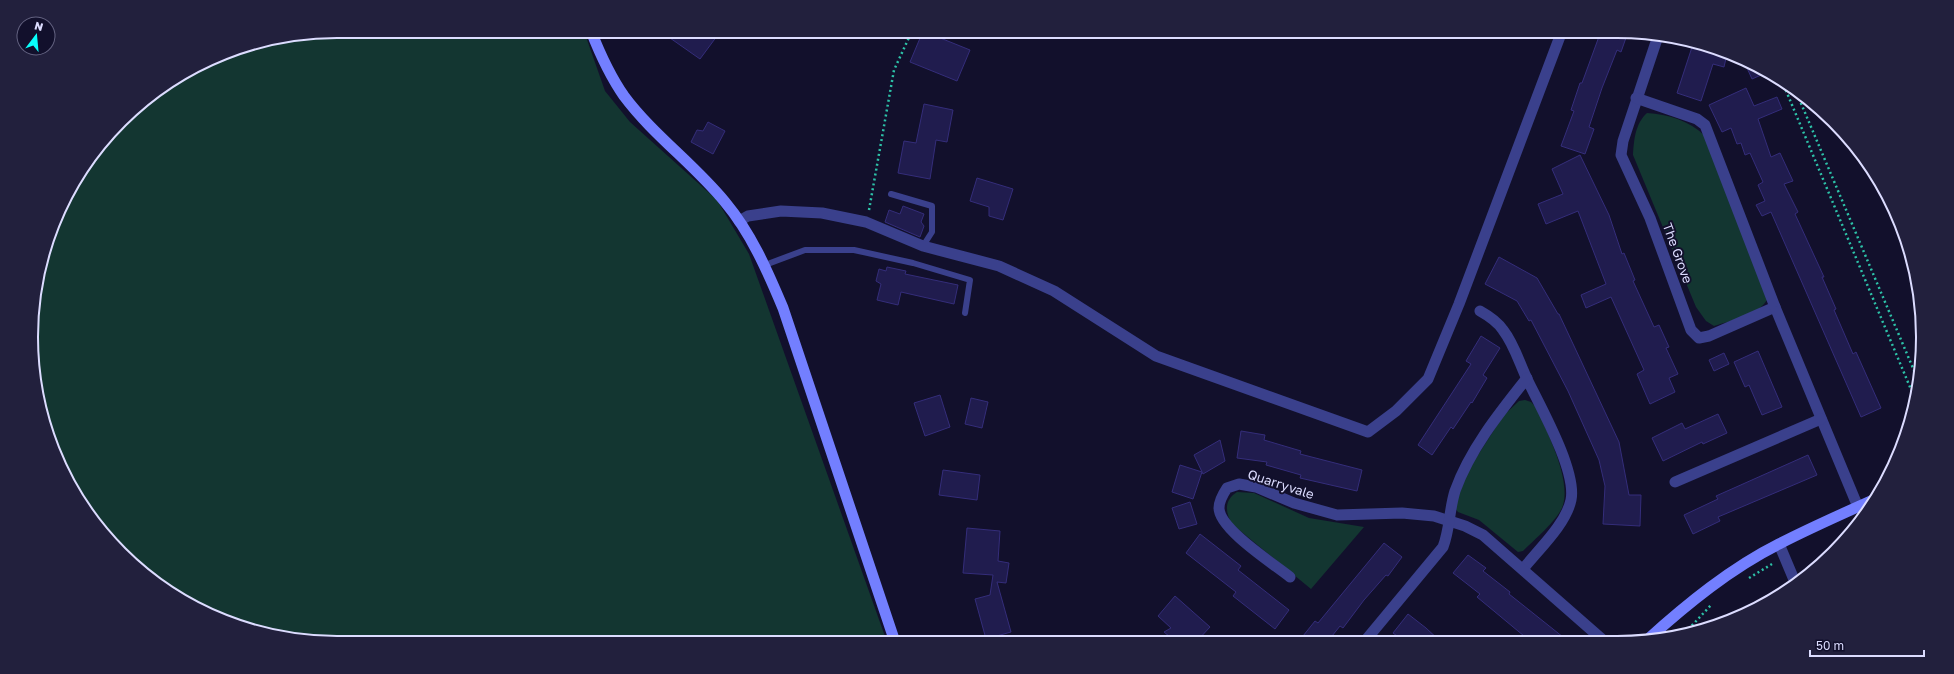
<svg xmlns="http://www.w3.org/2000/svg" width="1954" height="674" font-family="'Golos Text',sans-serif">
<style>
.green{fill:#133631}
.building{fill:#201c4e;stroke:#342d7a}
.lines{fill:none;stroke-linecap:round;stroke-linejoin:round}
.path{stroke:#2dc2a8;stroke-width:2.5;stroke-dasharray:2 3;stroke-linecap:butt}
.service{stroke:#3a408c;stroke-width:6}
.minor{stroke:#3a408c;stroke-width:11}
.secondary{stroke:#737fff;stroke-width:11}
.labels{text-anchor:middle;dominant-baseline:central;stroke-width:4;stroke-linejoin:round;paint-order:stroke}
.street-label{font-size:13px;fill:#dcdcff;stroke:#12102c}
.rim{fill:none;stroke:#dcdcff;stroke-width:2}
</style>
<rect width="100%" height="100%" fill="#12102c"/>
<g class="green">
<polygon points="337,31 584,31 605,91 630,122 717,200 749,254 887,642 337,643 258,633 167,591 121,554 83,507 41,416 32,357 34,297 63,201 94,151 135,107 220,54 278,37"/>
<path d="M 1647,113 C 1668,114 1690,121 1705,136 L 1768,298 C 1759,316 1732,320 1714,326 L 1706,321 L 1696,307 L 1633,155 C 1634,140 1635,124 1647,113 Z"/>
<path d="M 1525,400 L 1531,402 L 1537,408 C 1547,433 1571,478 1563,505 C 1559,519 1534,540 1523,551 L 1518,552 L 1479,520 L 1458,512 L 1454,507 L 1469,469 L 1503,416 L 1519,401 Z"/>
<path d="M 1237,492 L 1254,493 L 1309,518 L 1364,527 L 1311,589 L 1232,524 C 1225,512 1224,500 1237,492 Z"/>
</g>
<g class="building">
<polygon points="660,31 710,31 717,36 700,59"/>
<polygon points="923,31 970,50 957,81 910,62"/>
<polygon points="1601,31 1628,32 1621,52 1617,50 1602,88 1589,127 1594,129 1585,154 1561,146 1574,111 1571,110 1580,83 1582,83"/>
<polygon points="1694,41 1727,54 1724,67 1713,64 1701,101 1677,93"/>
<polygon points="1755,64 1768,72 1752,79 1747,68"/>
<polygon points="1746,88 1754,106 1777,97 1782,109 1758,119 1771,157 1780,153 1793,181 1784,184 1798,212 1795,214 1824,277 1822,277 1836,309 1834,310 1853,354 1856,352 1881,408 1861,417 1771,212 1762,216 1756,205 1765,201 1758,185 1763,182 1750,153 1745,155 1741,143 1737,144 1731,128 1722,132 1709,105"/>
<polygon points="924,104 953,110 947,142 936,140 930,179 898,173 904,141 916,143"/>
<polygon points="708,122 725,131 713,154 691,142 697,130 703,131"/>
<polygon points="1580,155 1609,215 1622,254 1624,253 1635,280 1633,281 1654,327 1659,325 1669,347 1666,348 1678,374 1669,378 1675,392 1650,404 1637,374 1644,370 1611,297 1586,308 1581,295 1606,284 1578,211 1546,224 1538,204 1563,194 1552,169"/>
<polygon points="977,178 1013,189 1003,220 989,216 989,207 970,201"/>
<polygon points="903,206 924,214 921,222 924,226 920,237 885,222 889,210 900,214"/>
<polygon points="1499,257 1537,278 1558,314 1559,314 1619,442 1629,495 1641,495 1640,526 1603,524 1605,486 1599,460 1568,391 1531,320 1529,321 1517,301 1485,284"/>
<polygon points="887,267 906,271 905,274 958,285 954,304 901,292 898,305 877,300 881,284 876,281 879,269 886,271"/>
<polygon points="1481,336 1500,348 1483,375 1487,378 1472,403 1471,402 1453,429 1451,427 1432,455 1418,445 1471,364 1466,361"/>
<polygon points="1758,351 1782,407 1762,415 1749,385 1745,387 1734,362"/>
<polygon points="1724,353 1729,364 1714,371 1709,360"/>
<polygon points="940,395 950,427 925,436 914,403"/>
<polygon points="971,398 988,402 982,428 965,424"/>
<polygon points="1718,414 1727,433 1703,444 1702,442 1663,461 1652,438 1682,423 1685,429"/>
<polygon points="1241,431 1265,435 1264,440 1301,451 1300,454 1362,470 1357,491 1300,478 1301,475 1266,465 1267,462 1237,458"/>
<polygon points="1220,440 1225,461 1203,474 1194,455"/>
<polygon points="1808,455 1817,475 1718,517 1720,521 1693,534 1684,515 1718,499 1716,496"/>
<polygon points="1180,465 1202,472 1193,499 1172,492"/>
<polygon points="943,470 980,475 977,500 939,495"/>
<polygon points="1190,502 1197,524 1179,529 1172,508"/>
<polygon points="967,528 1000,531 998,561 1009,563 1006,583 997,582 1011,632 986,639 975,599 990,595 993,575 963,573"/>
<polygon points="1200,534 1241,566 1238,570 1289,610 1275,629 1233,596 1236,592 1186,553"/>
<polygon points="1384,543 1402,557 1388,576 1386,575 1364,600 1343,628 1340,626 1328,641 1299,641 1315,621 1318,623"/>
<polygon points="1468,555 1486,568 1483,571 1510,592 1509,594 1568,641 1530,641 1477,597 1480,594 1453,573"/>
<polygon points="1175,596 1210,627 1197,641 1175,641 1164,632 1171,628 1158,616"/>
<polygon points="1408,614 1426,628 1440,641 1404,641 1393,633"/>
</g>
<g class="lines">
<g class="path">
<polyline points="1782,81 1915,399"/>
<polyline points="1795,89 1918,380"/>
<polyline points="869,210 894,70 912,31"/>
<polyline points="1880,491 1883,487"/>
<polyline points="1749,578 1772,564"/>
<polyline points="1685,633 1712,604"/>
</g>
<g class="service">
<polyline points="891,194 932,206 932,232 923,246"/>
<polyline points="765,265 805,250 854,250 913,263 970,280 965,313"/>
</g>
<g class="minor">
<polyline points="1658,36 1623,141 1621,155 1650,218 1691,330 1699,338 1709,336 1775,307"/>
<polyline points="1636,98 1697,119 1705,125 1775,307 1858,507"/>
<polyline points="739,221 748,216 781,211 822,213 866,222 923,246 999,266 1054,291 1156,356 1368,432 1396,411 1428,379 1459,304 1562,31"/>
<path d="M 1480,311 C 1489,316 1497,321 1503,330 C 1514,344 1519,362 1527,379 C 1540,406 1577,471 1571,500 C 1566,524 1539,549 1523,569"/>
<polyline points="1675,482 1821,419"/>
<polyline points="1779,544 1795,582"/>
<path d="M 1290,577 C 1274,564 1219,529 1219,508 C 1219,501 1223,494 1227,488 L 1239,484 L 1256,487 L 1294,503 L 1337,515 L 1402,513 L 1434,516 L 1465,526 L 1483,535 L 1604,641"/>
<path d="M 1365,641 L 1443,547 C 1450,529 1449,510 1455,491 C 1470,449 1500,412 1527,378"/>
</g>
<g class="secondary">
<path d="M 591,31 C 600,54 610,76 624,96 C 653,135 694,164 725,202 C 751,233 767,270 783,308 L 895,642"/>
<path d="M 1647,640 C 1687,604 1731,568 1779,544 C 1810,528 1842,514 1873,500"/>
</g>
</g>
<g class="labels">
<g class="street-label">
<text transform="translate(1678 253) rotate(70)">The Grove</text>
<text transform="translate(1281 484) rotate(18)">Quarryvale</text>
</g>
</g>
<path d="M0 0H1954V674H0ZM337 38H1617A299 299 0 0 1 1916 337V337A299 299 0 0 1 1617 636H337A299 299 0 0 1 38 337V337A299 299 0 0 1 337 38Z" fill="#22203d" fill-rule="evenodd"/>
<path class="rim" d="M337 38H1617A299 299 0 0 1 1916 337V337A299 299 0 0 1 1617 636H337A299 299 0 0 1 38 337V337A299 299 0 0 1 337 38Z"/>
<g transform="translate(36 36) rotate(16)"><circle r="19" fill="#12102c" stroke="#636280"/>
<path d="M0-3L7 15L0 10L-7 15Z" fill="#08fffc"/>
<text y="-6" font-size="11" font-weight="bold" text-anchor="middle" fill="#dcdcff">N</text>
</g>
<path d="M1810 650v6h114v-6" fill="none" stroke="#dcdcff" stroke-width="2"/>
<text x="1816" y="650" font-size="12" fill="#dcdcff" stroke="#12102c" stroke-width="3" paint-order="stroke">50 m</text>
</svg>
